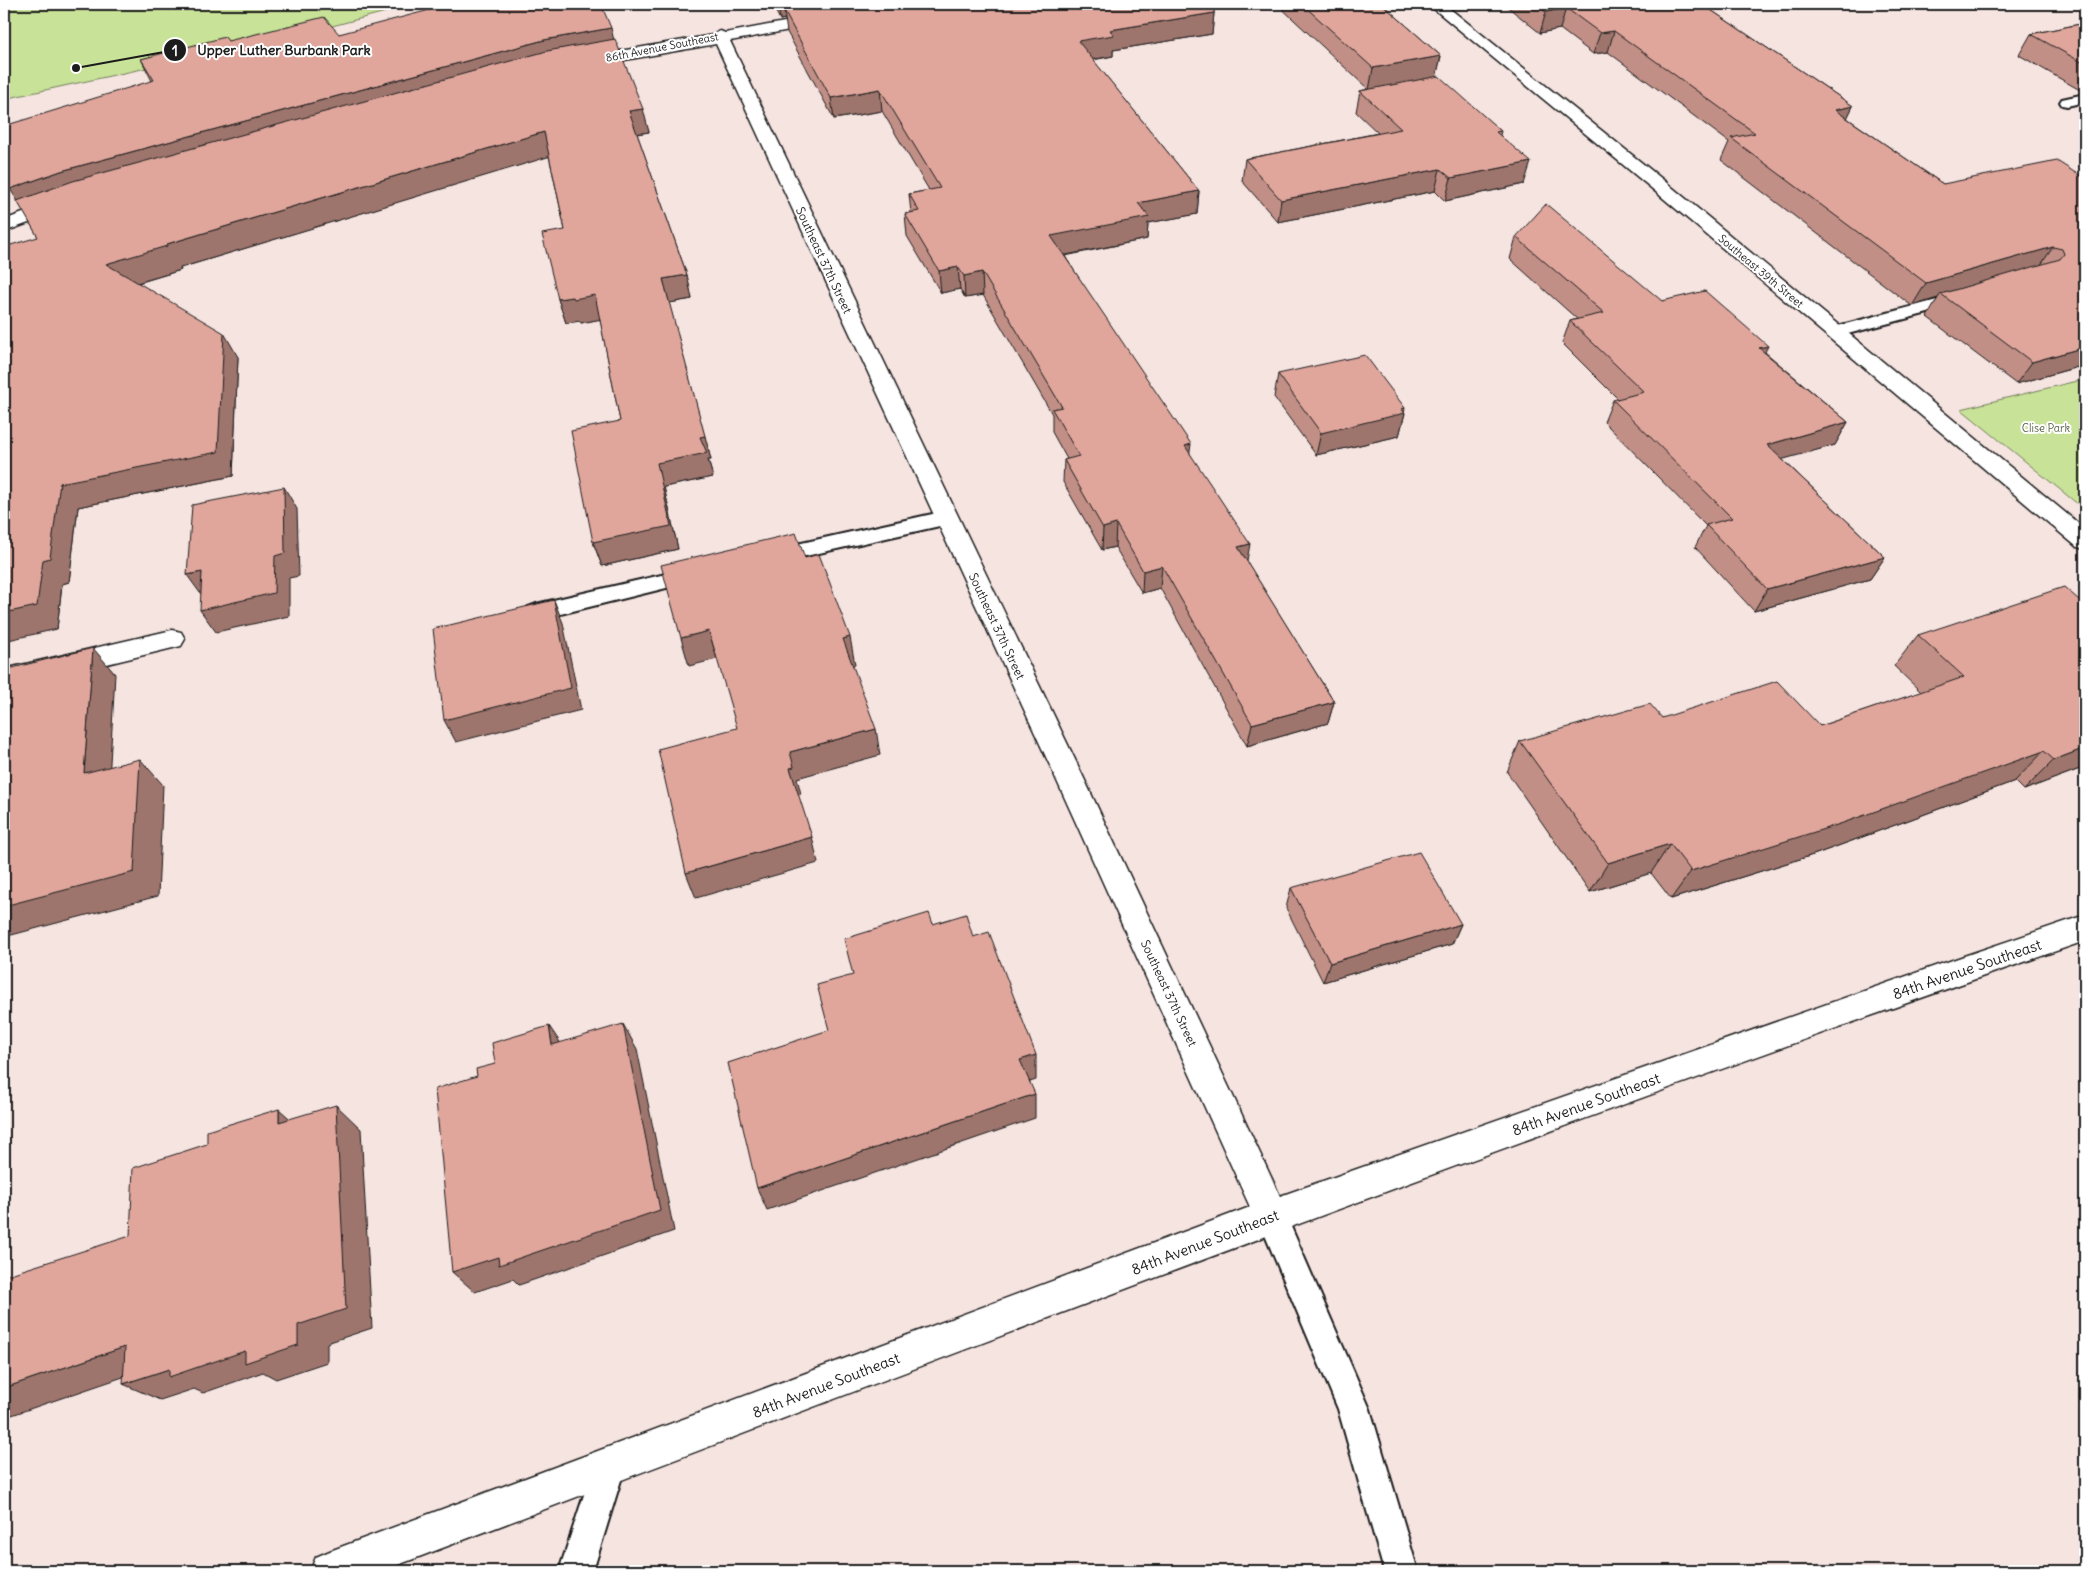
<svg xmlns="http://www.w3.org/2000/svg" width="2089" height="1575" font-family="Delius,sans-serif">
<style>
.green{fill:#c8e298;stroke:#727f5a}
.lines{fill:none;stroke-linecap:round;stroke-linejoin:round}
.lane-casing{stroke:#1c1c1c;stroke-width:4}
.street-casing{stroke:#1c1c1c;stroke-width:3}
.lane{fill:#fff;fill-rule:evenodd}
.street{fill:#fff;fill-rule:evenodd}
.wall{fill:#c18f86;stroke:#1c1c1c}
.shaded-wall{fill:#9d746d;stroke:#1c1c1c}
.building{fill:#e0a69c;stroke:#1c1c1c}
.labels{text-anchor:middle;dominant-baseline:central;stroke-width:4;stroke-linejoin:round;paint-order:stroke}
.far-street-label{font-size:11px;fill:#1c1c1c;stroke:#fff}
.far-park-label{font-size:11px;fill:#586147;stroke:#fff}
.street-label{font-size:12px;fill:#1c1c1c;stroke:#fff}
.near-street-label{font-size:15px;fill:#1c1c1c;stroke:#fff}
.leader{fill:none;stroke:#1c1c1c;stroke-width:2}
.callout-dot{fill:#1c1c1c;stroke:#fff;stroke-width:2}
.mark-label{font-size:15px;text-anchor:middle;font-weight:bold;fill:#fff}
.callout-label{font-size:14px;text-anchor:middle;font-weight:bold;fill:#1c1c1c;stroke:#fff;stroke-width:4;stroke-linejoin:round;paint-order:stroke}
</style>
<rect width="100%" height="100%" fill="#f6e4e1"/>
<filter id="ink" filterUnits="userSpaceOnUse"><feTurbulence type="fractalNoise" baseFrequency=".02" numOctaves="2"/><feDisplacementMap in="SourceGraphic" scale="10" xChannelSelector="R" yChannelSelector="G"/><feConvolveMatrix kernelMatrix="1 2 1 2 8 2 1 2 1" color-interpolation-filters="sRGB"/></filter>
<g filter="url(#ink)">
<g class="green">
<polygon points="4,4 416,4 294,36 4,99"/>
<polygon points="2085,379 2085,510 1961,409"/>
</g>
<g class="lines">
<defs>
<g id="lane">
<polygon points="2085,94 2085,102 2067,106 2062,105 2060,102 2062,99"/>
<polygon points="1964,293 1970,294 1973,298 1970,302 1836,337 1830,336 1827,332 1830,328"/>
<polygon points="946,511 953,513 956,518 953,523 770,564 763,562 760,557 763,552 770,550"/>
<polygon points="696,567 703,569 706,574 703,579 536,620 528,617 525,612 528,607 536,604"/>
<polygon points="1272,1201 1282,1206 1370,1409 1418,1571 1384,1571 1338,1409 1257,1216 1262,1206"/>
<polygon points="609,1451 621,1455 625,1467 593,1571 559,1571 597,1455"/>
</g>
<g id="street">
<polygon points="1428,4 1444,4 1662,179 2085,529 2085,549 2077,547 1650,187"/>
<path d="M 823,15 L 828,17 L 831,20 L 828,23 L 730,41 L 1080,770 L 1280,1196 L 1964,956 L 2085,915 L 2085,941 C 1513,1138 948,1356 382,1571 L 310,1571 L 316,1557 L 330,1551 L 1250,1207 L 1052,770 L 716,44 L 585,67 L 579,65 L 577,62 L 579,59 L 585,57 L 713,35 L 720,31 L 725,33 Z"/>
<polygon points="61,199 67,201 70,205 67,209 4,232 4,220"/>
<polygon points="172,630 181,632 185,639 181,646 4,689 4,669"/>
</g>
</defs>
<use href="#lane" class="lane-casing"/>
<use href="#street" class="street-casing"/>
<use href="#lane" class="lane"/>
<use href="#street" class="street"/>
</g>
<g class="wall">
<polygon points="772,4 1214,4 1214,13 1212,34 1113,50 1113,56 1093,60 1199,191 1197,214 1148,223 1147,239 1065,256 1190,454 1247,562 1334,702 1328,723 1247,746 1160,588 1142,593 1115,547 1102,550 1063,482 1064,460 1067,459 1052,432 1052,414 983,295 965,298 960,289 941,293 907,236 905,214 911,213 909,194 929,190 882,111 834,119 787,32 785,19 780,20"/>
<polygon points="1277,4 1382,4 1441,56 1436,77 1501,131 1500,135 1524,184 1445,201 1435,191 1278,222 1242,181 1245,159 1378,133 1356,112 1360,91 1368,89"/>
<polygon points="1504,4 1702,4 1853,106 1847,118 1943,184 2085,179 2085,365 2016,384 1927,317 1938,298 1912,306 1721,160 1729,142 1608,52 1593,54 1560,29 1540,33"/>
<polygon points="2085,23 2085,93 2019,55 2031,34"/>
<polygon points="339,34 614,39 649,132 637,134 687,275 692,299 669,303 711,460 708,460 713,477 664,487 678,549 602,566 593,542 620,421 600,319 581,323 580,321 566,323 558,299 565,230 549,156 180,268 181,270 138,283 238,357 233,476 78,507 69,582 62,584 57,629 38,237 17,200 152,81 141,59 228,41"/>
<polygon points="1516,237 1662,301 1765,352 1848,422 1835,445 1782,459 1885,557 1870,579 1754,611 1695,547 1706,526 1604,422 1613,400 1618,399 1562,343 1570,321 1577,319 1510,259"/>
<polygon points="1278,374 1405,413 1399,436 1316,455 1274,397"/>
<polygon points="2085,605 2085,767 2024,790 2015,781 1816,854 1671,899 1651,873 1590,892 1507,772 1520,741 1662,718 1820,726 1921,692 1894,666 1918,635"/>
<polygon points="1291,888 1461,924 1452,944 1323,982 1286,908"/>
</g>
<g class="shaded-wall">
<polygon points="778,4 882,4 784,11 785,19 780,20"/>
<polygon points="1566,8 1560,29 1540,33 1546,12"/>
<polygon points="1214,13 1212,34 1113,50 1113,56 1078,62 1078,41 1110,30"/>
<polygon points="611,28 616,49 24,211 10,189 61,171 544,40"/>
<polygon points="1614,31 1608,52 1593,54 1600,33"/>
<polygon points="1441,56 1436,78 1369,90 1373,68"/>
<polygon points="880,89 882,111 834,119 831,98"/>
<polygon points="1853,106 1843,127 1835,110"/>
<polygon points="643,109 649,132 634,134 629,111"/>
<polygon points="544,132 551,156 180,268 181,270 120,288 106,264 167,244"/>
<polygon points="1531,162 1524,184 1445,201 1451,178"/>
<polygon points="1440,169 1435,191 1278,222 1281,200"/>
<polygon points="1199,191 1197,214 1148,223 1147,239 1051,258 1051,236 1138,203"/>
<polygon points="2053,247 2038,269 1941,294 1938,298 1912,306 1926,283"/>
<polygon points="958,267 960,289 941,293 939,271"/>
<polygon points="982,272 983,295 965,298 964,276"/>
<polygon points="687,275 692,299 669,303 663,279"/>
<polygon points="595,295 602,319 581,323 580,321 566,323 558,299 573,297"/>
<polygon points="224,333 238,357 233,476 78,507 69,582 62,584 57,629 4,641 4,613 43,560 60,483"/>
<polygon points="1768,346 1757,368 1759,348"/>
<polygon points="2085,347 2085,365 2016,384 2032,362"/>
<polygon points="1405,408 1404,414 1405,413 1399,436 1316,455 1321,433"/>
<polygon points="1848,422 1835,445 1755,467 1767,445"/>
<polygon points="705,436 711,460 708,460 713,477 664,487 678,549 602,566 593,542 657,463 700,437"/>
<polygon points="1191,444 1188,467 1185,446"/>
<polygon points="284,487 297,509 299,576 289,578 289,616 216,632 200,610"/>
<polygon points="1116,524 1115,547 1102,550 1103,528"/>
<polygon points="1250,544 1246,566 1238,547"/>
<polygon points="1885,557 1870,579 1754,611 1767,589"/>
<polygon points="1162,566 1160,588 1142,593 1143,571"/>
<polygon points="202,572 203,597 187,575"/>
<polygon points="554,600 563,623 581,710 456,742 444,720"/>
<polygon points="709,631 717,659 689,666 681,638"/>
<polygon points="850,637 855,665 847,667 843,639"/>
<polygon points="93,648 115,674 108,799 84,773"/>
<polygon points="1334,702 1328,723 1247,746 1252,724"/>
<polygon points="876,729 880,755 797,778 801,794 797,795 790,768 790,752"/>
<polygon points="2085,748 2085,767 2024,790 2054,760"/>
<polygon points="2044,751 2015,781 1816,854 1671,899 1691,871"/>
<polygon points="140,759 163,785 158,896 4,937 4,906"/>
<polygon points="812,837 818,863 696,898 686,873"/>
<polygon points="1670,844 1651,873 1590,892 1608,863"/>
<polygon points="1461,924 1452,944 1323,982 1330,963"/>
<polygon points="623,1024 637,1049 674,1231 519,1285 513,1279 475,1292 452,1272"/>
<polygon points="549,1026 566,1051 552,1045"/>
<polygon points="1036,1055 1036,1080 1021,1085 1020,1060"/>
<polygon points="1035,1094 1035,1118 767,1210 757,1188"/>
<polygon points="336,1105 361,1129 372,1328 327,1343 327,1362 276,1379 263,1372 203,1393 194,1389 160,1400 123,1384 169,1369 245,1351 298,1325"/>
<polygon points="279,1109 306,1133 279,1122"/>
<polygon points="125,1347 161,1364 9,1416 8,1425 4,1427 4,1388"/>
</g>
<g class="building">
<polygon points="452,4 601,4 611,28 544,40 61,171 10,189 4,179 4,126 154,80 141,59 225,37 228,41 324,17 339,34"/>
<polygon points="831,4 1214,4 1214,13 1110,30 1114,35 1078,41 1199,191 1138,203 1149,217 1051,236 1191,444 1185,446 1250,544 1238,547 1334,702 1252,724 1162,566 1143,571 1116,524 1103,528 1064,460 1079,456 1052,409 1062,407 982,272 964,276 958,267 939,271 905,214 919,211 909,194 940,188 880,89 831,98 784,11"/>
<polygon points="1302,4 1382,4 1441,56 1373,68"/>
<polygon points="1535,4 1702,4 1853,106 1835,110 1943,184 2057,161 2085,179 2085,347 2032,362 1941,294 2060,259 2064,254 2062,249 2053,247 1926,283 1731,138 1755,133 1614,31 1600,33 1566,8 1546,12"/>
<polygon points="2085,23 2085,64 2031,34"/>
<polygon points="615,39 643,109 629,111 687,275 663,279 705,436 700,437 707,453 657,463 671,526 593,542 571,431 620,421 595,295 574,299 573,297 558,299 542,234 565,230 544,132 167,244 167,246 106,264 224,333 218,452 60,483 50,558 43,560 37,606 4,613 4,247 38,237 17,201 73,181 547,51"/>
<polygon points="1439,76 1501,131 1496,132 1531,162 1451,178 1440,169 1281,200 1245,159 1401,129 1360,91"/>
<polygon points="1546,204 1662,301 1705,291 1768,346 1759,348 1848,422 1767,445 1885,557 1767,589 1706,525 1732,518 1613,400 1644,392 1570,321 1604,313 1516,237"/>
<polygon points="1365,355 1405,408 1401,409 1405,413 1321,433 1278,374"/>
<polygon points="284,487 285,553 275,556 274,593 200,610 202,572 187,575 192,505"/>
<polygon points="796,533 805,558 819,554 850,637 843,639 876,729 790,752 794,767 790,768 812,837 686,873 658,749 737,728 709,631 681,638 661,565"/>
<polygon points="2064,587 2085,605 2085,748 2054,760 2044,751 1840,824 1691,871 1670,844 1608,863 1520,741 1650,704 1662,718 1777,681 1820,726 1964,677 1918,635"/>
<polygon points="554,600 571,688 444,720 433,629"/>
<polygon points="93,648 84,773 140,759 134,872 4,906 4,670"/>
<polygon points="1419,852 1461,924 1330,963 1291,888"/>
<polygon points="929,913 933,924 966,914 973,937 989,932 1036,1055 1020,1060 1035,1094 757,1188 728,1063 829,1030 817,985 853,975 844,939"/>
<polygon points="623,1024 660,1210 499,1265 498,1257 452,1272 435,1089 477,1076 476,1069 495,1064 492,1043 549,1026 552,1045"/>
<polygon points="336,1105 346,1309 298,1325 298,1345 245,1363 245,1351 169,1377 169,1369 123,1384 125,1347 4,1388 4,1276 130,1236 133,1168 207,1144 207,1131 279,1109 279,1122"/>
</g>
</g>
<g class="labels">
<g class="far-street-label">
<text transform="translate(662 47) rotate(-11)">86th Avenue Southeast</text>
<text transform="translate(1761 271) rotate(40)">Southeast 39th Street</text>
</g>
<g class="far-park-label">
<text x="2046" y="428">Clise Park</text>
</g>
<g class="street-label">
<text transform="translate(824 260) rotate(65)">Southeast 37th Street</text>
<text transform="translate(997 626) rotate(65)">Southeast 37th Street</text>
<text transform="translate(1169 993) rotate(65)">Southeast 37th Street</text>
</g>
<g class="near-street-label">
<text transform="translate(1967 969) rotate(-19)">84th Avenue Southeast</text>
<text transform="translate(1586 1104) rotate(-20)">84th Avenue Southeast</text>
<text transform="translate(1205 1242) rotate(-21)">84th Avenue Southeast</text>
<text transform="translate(826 1385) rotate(-21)">84th Avenue Southeast</text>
</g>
</g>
<path class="leader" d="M76 68L175 50"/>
<g class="callout-dot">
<circle cx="76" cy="68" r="5"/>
<circle cx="175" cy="50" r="12"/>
</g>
<g class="mark-label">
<text x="175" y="56">1</text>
</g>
<g class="callout-label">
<text x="284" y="55">Upper Luther Burbank Park</text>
</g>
<rect width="2089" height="1575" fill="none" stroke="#fff" stroke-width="20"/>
<rect x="10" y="10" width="2069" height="1555" fill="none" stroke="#1c1c1c" stroke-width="2" filter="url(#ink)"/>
</svg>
